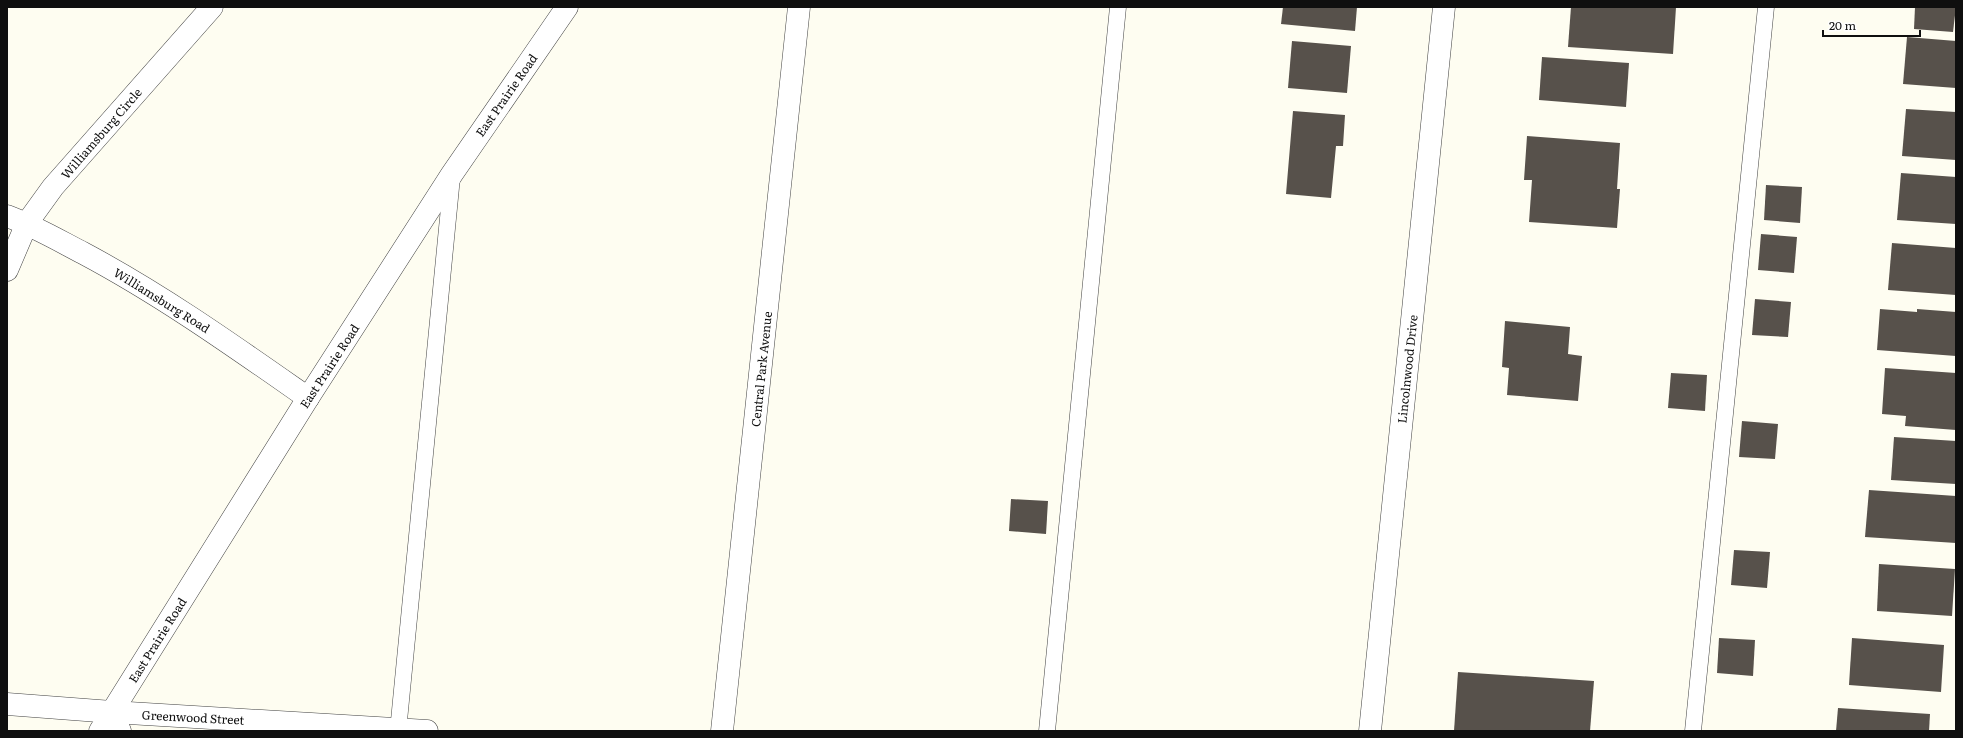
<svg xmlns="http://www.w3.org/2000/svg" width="1963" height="738" font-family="Literata,serif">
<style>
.building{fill:#57514b}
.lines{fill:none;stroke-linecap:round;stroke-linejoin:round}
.service-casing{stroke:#424242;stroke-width:17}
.minor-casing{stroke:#424242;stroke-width:23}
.tertiary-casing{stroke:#424242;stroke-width:23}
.service{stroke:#fff;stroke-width:16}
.minor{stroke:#fff;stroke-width:22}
.tertiary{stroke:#fff;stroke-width:22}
.labels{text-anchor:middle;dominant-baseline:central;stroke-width:4;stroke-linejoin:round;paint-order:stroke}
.street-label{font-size:12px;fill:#0f0f0f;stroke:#fff}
</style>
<rect width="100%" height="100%" fill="#fefdf1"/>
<g class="building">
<polygon points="1283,7 1357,7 1355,31 1281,24"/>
<polygon points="1571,7 1676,7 1673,54 1568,47"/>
<polygon points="1915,7 1956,7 1953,32 1914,29"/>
<polygon points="1907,37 1956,41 1956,88 1903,84"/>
<polygon points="1292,41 1351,46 1347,93 1288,88"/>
<polygon points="1542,57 1629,63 1626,107 1539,100"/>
<polygon points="1906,109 1956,112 1956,160 1902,156"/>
<polygon points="1293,111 1345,115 1343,146 1336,146 1331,198 1286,194"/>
<polygon points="1527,136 1620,143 1617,189 1620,189 1617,228 1529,222 1532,180 1524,180"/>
<polygon points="1901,173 1956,177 1956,224 1897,220"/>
<polygon points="1766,185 1802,187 1800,223 1764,220"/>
<polygon points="1761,234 1797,237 1794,273 1758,270"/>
<polygon points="1892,243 1956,248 1956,295 1888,290"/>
<polygon points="1755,299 1791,302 1788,337 1752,335"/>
<polygon points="1880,309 1917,312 1917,309 1956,312 1956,356 1877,350"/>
<polygon points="1505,321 1570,327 1568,354 1582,356 1578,401 1507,395 1509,368 1502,367"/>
<polygon points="1885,368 1956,373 1956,430 1905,426 1906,416 1882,414"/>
<polygon points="1671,373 1707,375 1705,411 1668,408"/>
<polygon points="1742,421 1778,424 1775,459 1739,457"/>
<polygon points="1894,437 1956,441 1956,484 1891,480"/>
<polygon points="1869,490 1956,496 1956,543 1865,537"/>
<polygon points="1011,499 1048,501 1046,534 1009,531"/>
<polygon points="1734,550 1770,552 1767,588 1731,585"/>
<polygon points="1879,564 1955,569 1952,616 1877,611"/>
<polygon points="1719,638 1755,640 1753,676 1717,673"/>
<polygon points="1852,638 1944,645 1941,692 1849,685"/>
<polygon points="1458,672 1594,681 1590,731 1454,731"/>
<polygon points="1838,708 1930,714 1929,731 1836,731"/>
</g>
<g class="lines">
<defs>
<g id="service">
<polyline points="398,731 452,177"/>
<polyline points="1047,731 1118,7"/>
<polyline points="1693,731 1766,7"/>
</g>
<g id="minor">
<path d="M 7,216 C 34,226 58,240 83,253 C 162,295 235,347 308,398"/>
<polyline points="7,270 27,223 53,187 212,7"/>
<polyline points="7,704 112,712 427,731"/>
<polyline points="112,712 120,731"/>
<polyline points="722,731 799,7"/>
<polyline points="1370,731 1444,7"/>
</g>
<polyline id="tertiary" points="100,731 308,398 452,174 567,7"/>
</defs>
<use href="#service" class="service-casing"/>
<use href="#minor" class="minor-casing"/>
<use href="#tertiary" class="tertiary-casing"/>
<use href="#service" class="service"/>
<use href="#minor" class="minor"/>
<use href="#tertiary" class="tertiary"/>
</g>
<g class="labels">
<g class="street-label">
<text transform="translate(506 95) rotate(-55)">East Prairie Road</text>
<text transform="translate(101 133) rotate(-49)">Williamsburg Circle</text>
<text transform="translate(162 300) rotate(32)">Williamsburg Road</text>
<text transform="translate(329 366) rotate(-57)">East Prairie Road</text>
<text transform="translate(761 369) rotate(-84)">Central Park Avenue</text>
<text transform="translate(1407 369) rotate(-84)">Lincolnwood Drive</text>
<text transform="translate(157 640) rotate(-58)">East Prairie Road</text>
<text transform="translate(193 717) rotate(3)">Greenwood Street</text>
</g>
</g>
<rect width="1963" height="738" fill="none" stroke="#0f0f0f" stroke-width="16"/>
<path d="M1823 30v6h97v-6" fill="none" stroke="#0f0f0f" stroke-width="2"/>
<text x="1829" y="30" font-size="12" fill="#0f0f0f" stroke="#ffffff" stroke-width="3" paint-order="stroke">20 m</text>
</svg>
